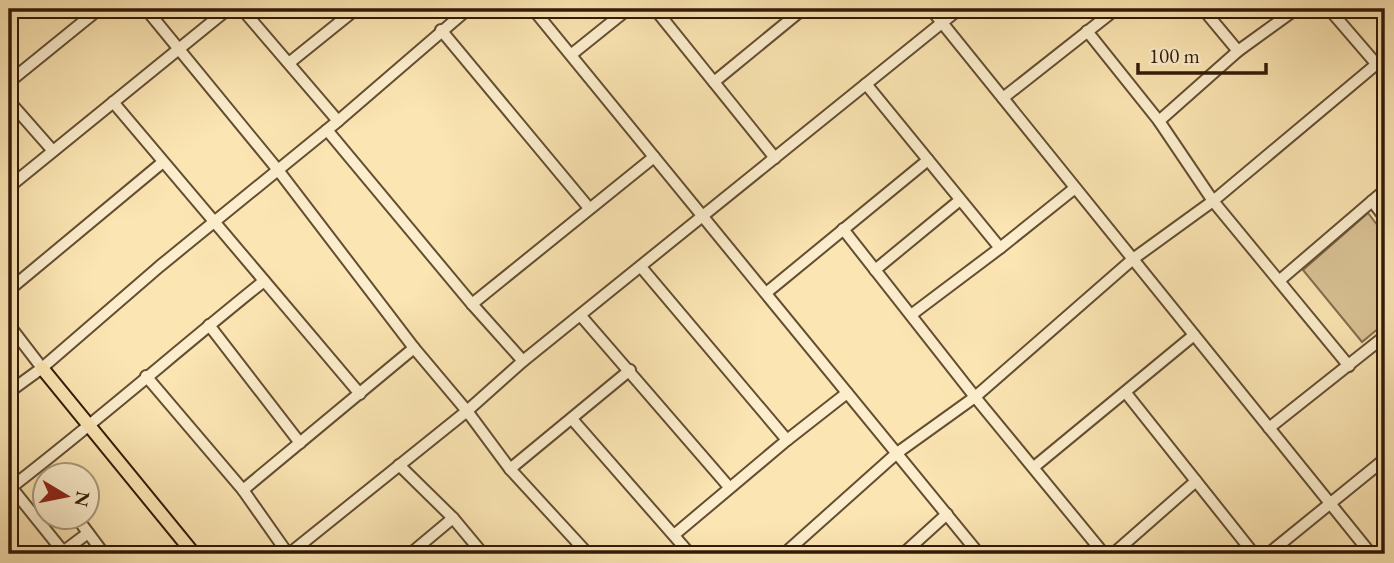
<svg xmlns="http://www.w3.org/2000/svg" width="1394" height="563" font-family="'EB Garamond',serif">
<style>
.green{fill:#d9c295;stroke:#866e4e;stroke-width:2}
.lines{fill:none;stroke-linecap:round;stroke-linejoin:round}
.minor-casing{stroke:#644d32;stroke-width:14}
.major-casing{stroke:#321a08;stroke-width:16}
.minor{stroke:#fceecd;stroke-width:10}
.major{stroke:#fbe5b2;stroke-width:12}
</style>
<rect width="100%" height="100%" fill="#fbe5b2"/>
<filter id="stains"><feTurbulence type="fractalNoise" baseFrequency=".00286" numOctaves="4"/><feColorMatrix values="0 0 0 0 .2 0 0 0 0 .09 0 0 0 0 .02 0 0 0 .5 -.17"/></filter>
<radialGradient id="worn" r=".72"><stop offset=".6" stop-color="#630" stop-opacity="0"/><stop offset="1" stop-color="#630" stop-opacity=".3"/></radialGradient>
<polygon class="green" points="1368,213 1385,235 1385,323 1362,342 1303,270"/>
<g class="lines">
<defs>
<g id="minor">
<polyline points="146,9 278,170 414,348 467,411 510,469 588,554"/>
<polyline points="242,9 338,121"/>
<polyline points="533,9 979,554"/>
<polyline points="655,9 775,158"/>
<polyline points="931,9 1371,554"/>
<polyline points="1203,9 1238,51"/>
<polyline points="1329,9 1385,74"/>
<polyline points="441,30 589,208"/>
<polyline points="1087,31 1159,121 1213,201 1349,366"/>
<polyline points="572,54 628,9"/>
<polyline points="289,63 356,9"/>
<polyline points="9,82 99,9"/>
<polyline points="714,82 803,9"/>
<polyline points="866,84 1000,248"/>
<polyline points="1003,98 1116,9"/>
<polyline points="9,101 53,151"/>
<polyline points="113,102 360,394"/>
<polyline points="1159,121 1238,51 1296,9"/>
<polyline points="327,130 472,304 523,361"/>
<polyline points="9,187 228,9"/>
<polyline points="1372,201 1385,218"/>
<polyline points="843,229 975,397 1104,554"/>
<polyline points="641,267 787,440"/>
<polyline points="875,270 960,200"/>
<polyline points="1280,280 1385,190"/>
<polyline points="9,290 163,162"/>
<polyline points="766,293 928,160"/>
<polyline points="472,304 654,157"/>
<polyline points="911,315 1000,248 1075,188"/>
<polyline points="581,316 729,487"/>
<polyline points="9,325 42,368"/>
<polyline points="209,325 300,443"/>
<polyline points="146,376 243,490 288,554"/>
<polyline points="9,392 42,368 160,266 338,121 468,9"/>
<polyline points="1126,393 1254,554"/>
<polyline points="572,419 690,554"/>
<polyline points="1269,428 1385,336"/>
<polyline points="399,465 453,518 483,554"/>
<polyline points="1034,467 1194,335"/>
<polyline points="510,469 630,370"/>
<polyline points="11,487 65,554"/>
<path d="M 9,489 C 96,422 178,350 264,281"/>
<polyline points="243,490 414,348"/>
<polyline points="77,518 104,554"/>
<polyline points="674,535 787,440 847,393"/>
<polyline points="60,554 88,533"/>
<polyline points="289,554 467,411 523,361 959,9"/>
<polyline points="410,554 453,518"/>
<polyline points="784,554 897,453 975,397 1133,259 1213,201 1385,57"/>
<polyline points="903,554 947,514"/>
<polyline points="1113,554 1196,481"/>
<polyline points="1268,554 1385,459"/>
</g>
<polyline id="major" points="42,368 194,554"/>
</defs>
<use href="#minor" class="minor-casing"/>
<use href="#major" class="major-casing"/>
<use href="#minor" class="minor"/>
<use href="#major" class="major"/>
</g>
<rect width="1394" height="563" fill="none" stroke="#fbe5b2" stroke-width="35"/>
<rect x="10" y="10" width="1373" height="542" fill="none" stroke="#321a08" stroke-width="3.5"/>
<rect x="18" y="18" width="1359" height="528" fill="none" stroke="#321a08" stroke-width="2"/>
<g transform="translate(66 496) rotate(100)"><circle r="33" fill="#fceecd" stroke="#ab997e" stroke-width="2"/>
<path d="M0-5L12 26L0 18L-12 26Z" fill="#8f2418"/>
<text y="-10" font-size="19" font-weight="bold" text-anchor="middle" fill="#321a08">N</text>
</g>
<path d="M1138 63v10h128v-10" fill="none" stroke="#321a08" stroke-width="3.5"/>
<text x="1149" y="63" font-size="21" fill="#321a08" stroke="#fceecd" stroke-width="5" paint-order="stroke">100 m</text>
<rect width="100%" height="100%" filter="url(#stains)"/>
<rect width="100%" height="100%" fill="url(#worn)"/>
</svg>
